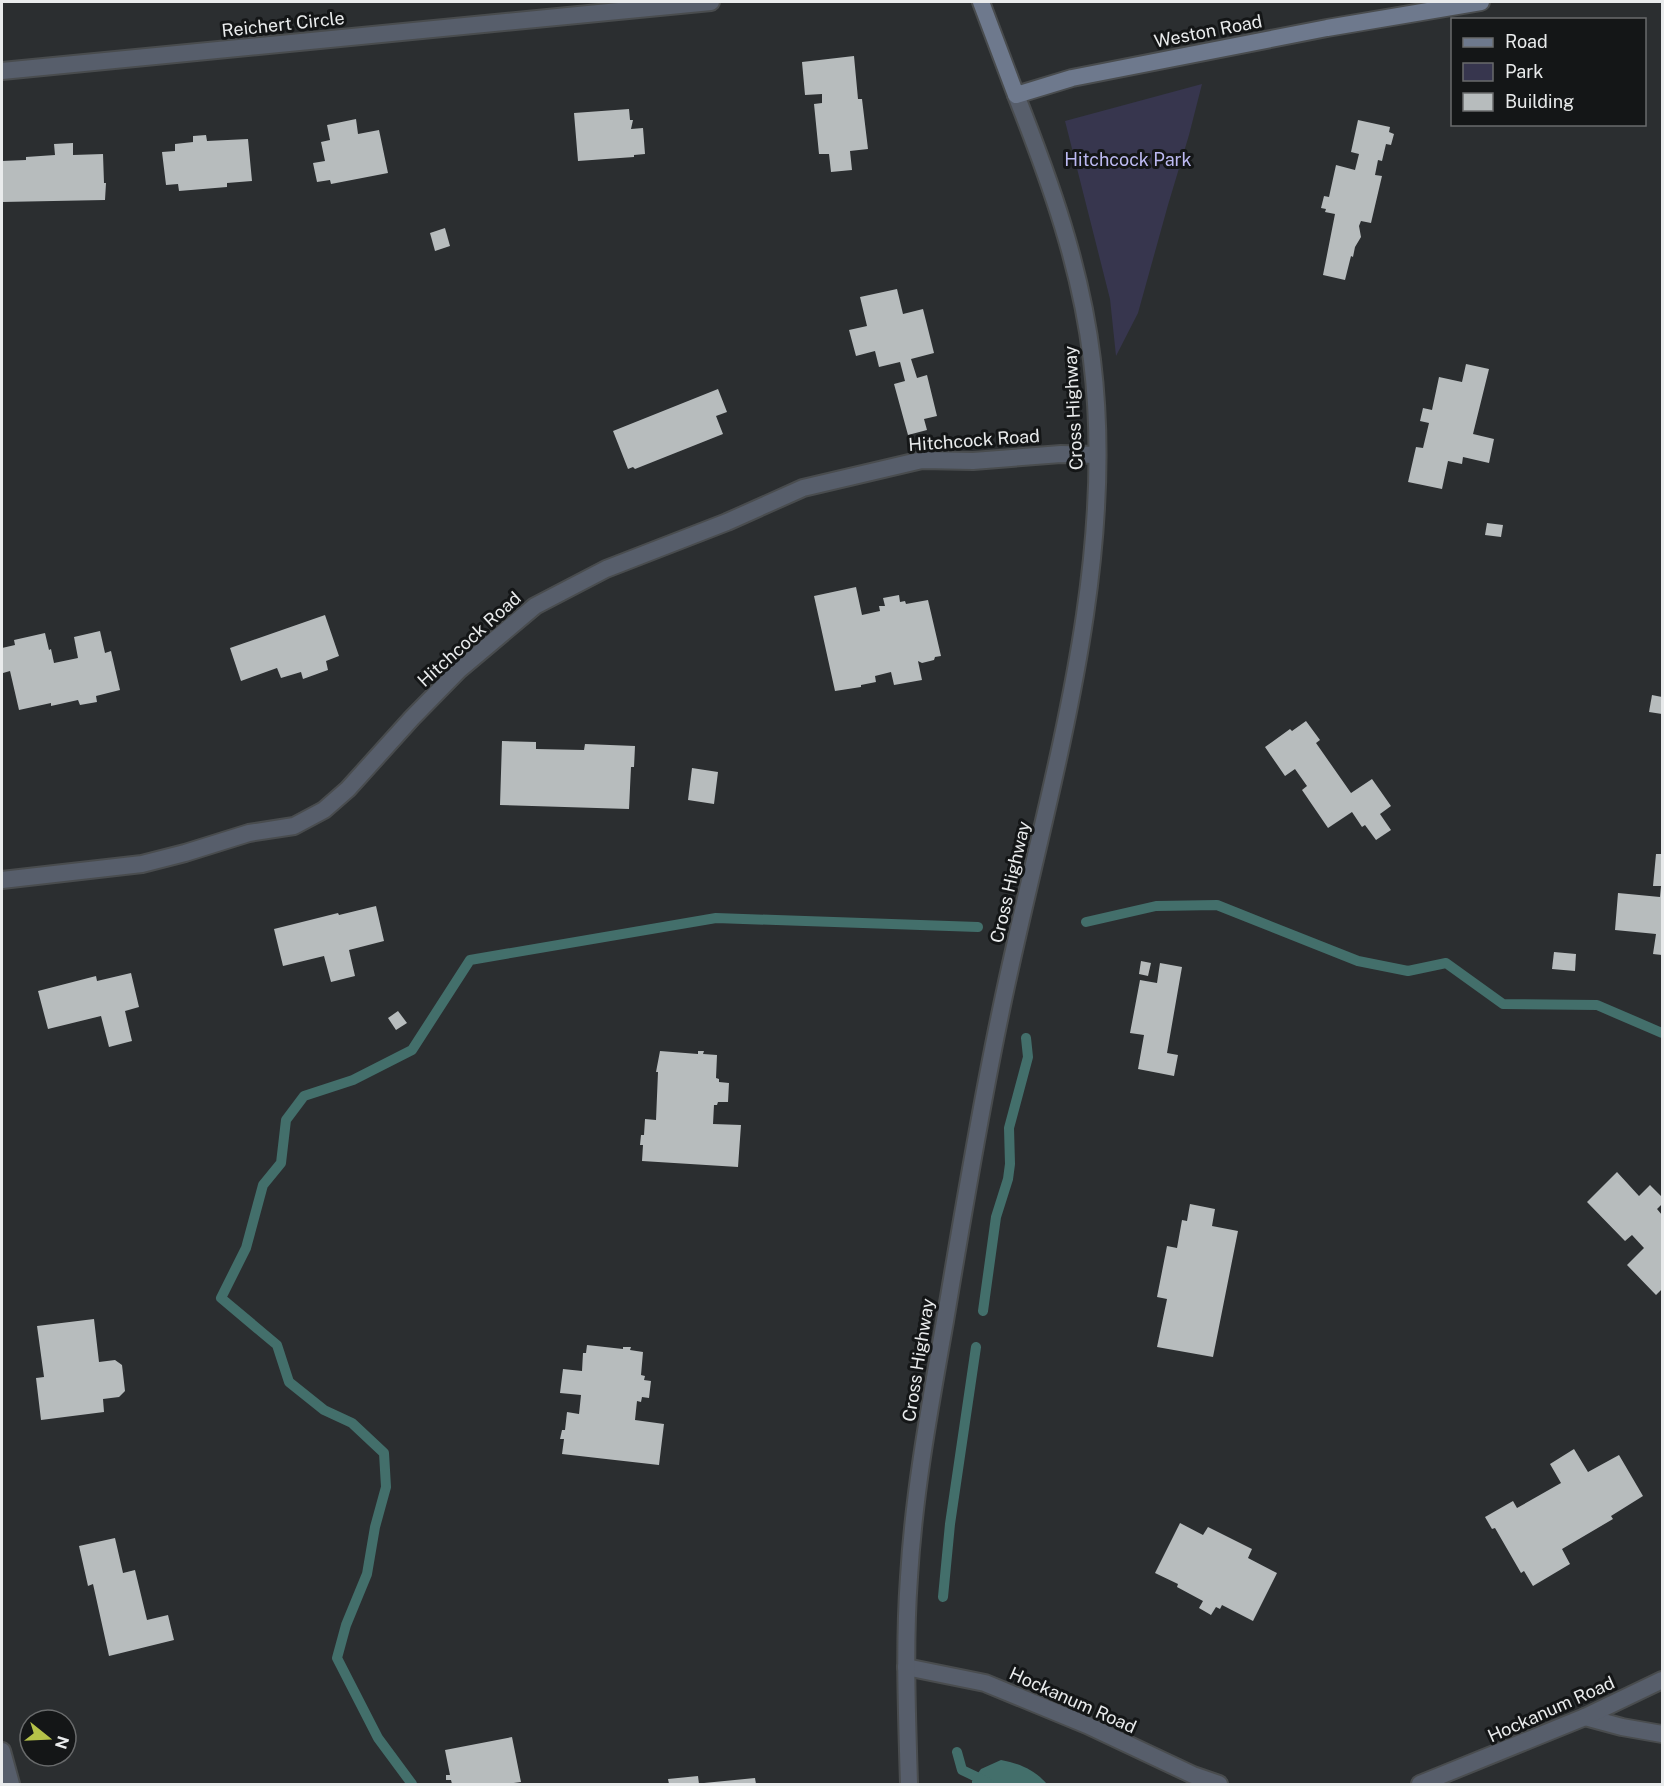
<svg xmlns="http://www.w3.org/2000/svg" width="1664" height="1786" font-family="'Public Sans',sans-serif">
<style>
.green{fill:#37364e}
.water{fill:#436f6b}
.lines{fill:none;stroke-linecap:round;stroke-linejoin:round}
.stream{stroke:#436f6b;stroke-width:10}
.building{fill:#b7bcbd}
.minor-casing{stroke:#494c4e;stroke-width:20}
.tertiary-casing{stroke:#494c4e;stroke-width:20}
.secondary-casing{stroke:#494c4e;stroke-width:20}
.minor{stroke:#575e6b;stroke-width:16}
.tertiary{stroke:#575e6b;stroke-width:16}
.secondary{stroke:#6e798d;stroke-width:16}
.labels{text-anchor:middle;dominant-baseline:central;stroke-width:6;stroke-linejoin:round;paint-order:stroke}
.street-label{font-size:18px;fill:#e9ebec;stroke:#141617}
.park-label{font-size:18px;fill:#bcb9f1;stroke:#141617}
</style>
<rect width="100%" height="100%" fill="#2b2e30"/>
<polygon class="green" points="1202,84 1189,135 1168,205 1138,313 1116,356 1110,299 1065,121"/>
<path class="water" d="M 1001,1760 C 1021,1764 1034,1770 1047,1784 L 972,1784 L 972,1781 L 981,1769 Z"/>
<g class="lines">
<g class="stream">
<polyline points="1086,922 1156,906 1217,905 1358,961 1408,971 1446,963 1503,1004 1597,1005 1662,1033"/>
<polyline points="983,1311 996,1217 1008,1179 1010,1164 1009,1128 1028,1057 1026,1038"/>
<polyline points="943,1597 950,1524 976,1347"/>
<polyline points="957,1752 962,1770 983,1780 989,1784"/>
<polyline points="412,1784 378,1738 337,1658 346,1625 367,1574 375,1527 386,1487 384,1453 352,1423 324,1410 289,1382 277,1345 221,1298 246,1248 263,1185 281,1163 286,1120 304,1096 353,1080 412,1050 470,960 716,918 978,927"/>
</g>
</g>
<g class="building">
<polygon points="854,56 858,99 862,99 868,149 850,151 852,170 831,172 829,154 819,154 814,104 822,103 822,94 805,95 802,62"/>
<polygon points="629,109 630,120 633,120 631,129 643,128 645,154 634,155 634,157 578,161 574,113"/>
<polygon points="356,119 358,134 379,130 388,173 331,184 330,180 317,182 313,163 325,161 321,142 330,140 327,125"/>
<polygon points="1358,120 1390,127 1389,132 1394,134 1391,145 1386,144 1382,161 1378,160 1375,175 1382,176 1371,223 1361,221 1359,226 1361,237 1355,247 1353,257 1351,256 1345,280 1323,275 1335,214 1325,212 1326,209 1321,208 1324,196 1329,197 1336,165 1355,170 1359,154 1351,152"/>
<polygon points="206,135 207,141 248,139 252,181 227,183 227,187 179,191 178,184 166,185 162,152 175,151 175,144 193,142 193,136"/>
<polygon points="73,143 73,155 103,154 104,183 106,183 105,200 2,202 2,161 26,160 26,157 55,155 54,144"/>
<polygon points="445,228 450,246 435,251 430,233"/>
<polygon points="897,289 903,314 923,309 934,353 911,359 917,378 927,375 937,416 924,419 927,430 908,435 894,384 905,381 900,362 879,367 875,351 856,356 849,330 867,326 860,297"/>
<polygon points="1466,364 1489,369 1473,434 1494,439 1489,463 1463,457 1462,464 1448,461 1442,489 1408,482 1416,447 1423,448 1429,423 1420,421 1423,408 1432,410 1439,377 1462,382"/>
<polygon points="718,389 727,412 716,416 723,434 635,469 633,467 628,469 613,431"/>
<polygon points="1487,523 1503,525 1501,537 1485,535"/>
<polygon points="856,587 862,615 880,611 879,606 885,606 883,598 899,595 900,602 905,601 906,604 928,600 941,656 935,657 934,660 922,663 918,661 922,680 894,685 891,672 875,676 876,682 861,685 861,687 835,691 814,596"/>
<polygon points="325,615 339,656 326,661 328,670 303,679 301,672 281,678 277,668 241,681 230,648"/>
<polygon points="100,631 105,653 111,651 120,690 96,696 97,702 80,705 78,700 51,706 51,703 19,710 10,671 3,673 2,667 2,648 15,645 14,640 45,633 49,650 51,649 54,663 78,658 74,637"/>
<polygon points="1652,695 1662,697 1662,714 1649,712"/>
<polygon points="1306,721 1320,740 1316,743 1351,793 1372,779 1391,806 1380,814 1391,830 1376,840 1365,825 1362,827 1352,812 1328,828 1302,790 1307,786 1295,769 1285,776 1265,747 1290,729 1292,731"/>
<polygon points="502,741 536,742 536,749 584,750 585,744 635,746 634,767 631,767 629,809 500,805"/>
<polygon points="692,768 718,772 714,804 688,800"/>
<polygon points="1656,854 1662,854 1662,955 1653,954 1656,934 1615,930 1618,893 1660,897 1661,886 1653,886"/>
<polygon points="376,906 384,941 349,950 355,976 331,982 324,956 283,966 274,929 338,913 339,915"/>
<polygon points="1554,952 1576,954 1575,971 1552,969"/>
<polygon points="1141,961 1151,963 1148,976 1139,974"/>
<polygon points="1160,963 1182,967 1167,1053 1178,1055 1174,1076 1138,1069 1144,1035 1130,1033 1140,980 1157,983"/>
<polygon points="131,973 139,1007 125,1011 132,1041 109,1047 101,1016 48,1029 38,991 96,976 97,981"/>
<polygon points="398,1011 407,1023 396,1030 388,1018"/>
<polygon points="660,1051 698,1054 698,1051 704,1051 703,1054 717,1055 716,1078 719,1079 719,1082 729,1083 728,1102 718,1102 717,1105 714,1105 713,1124 741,1125 738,1167 642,1161 643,1145 640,1145 641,1135 644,1135 645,1119 656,1120 658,1072 656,1072"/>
<polygon points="1617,1172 1639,1196 1650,1185 1662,1197 1662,1204 1657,1209 1662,1215 1662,1289 1656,1295 1627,1265 1644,1248 1632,1235 1625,1241 1587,1202"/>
<polygon points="1190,1204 1215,1209 1212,1226 1238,1231 1213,1357 1157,1347 1167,1299 1157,1297 1167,1246 1177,1248 1182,1220 1187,1221"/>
<polygon points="94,1319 99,1362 115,1360 122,1365 125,1391 119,1397 103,1399 104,1412 41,1420 36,1378 44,1377 37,1326"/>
<polygon points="587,1345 623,1349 623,1347 631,1347 630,1350 643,1352 641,1375 645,1376 644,1380 651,1381 649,1398 642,1397 641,1402 637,1401 635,1420 664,1424 659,1465 562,1454 564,1439 560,1439 562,1430 565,1430 567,1412 579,1414 581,1395 560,1393 563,1369 582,1371 583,1353 586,1353"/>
<polygon points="1574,1449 1588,1472 1619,1455 1643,1496 1611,1516 1613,1519 1562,1549 1570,1564 1533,1586 1524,1571 1521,1573 1495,1528 1492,1529 1485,1517 1513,1501 1517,1508 1561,1483 1550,1464"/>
<polygon points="1180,1523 1203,1535 1208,1527 1252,1549 1248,1558 1277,1573 1253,1621 1222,1605 1220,1609 1216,1607 1211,1615 1199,1608 1203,1601 1177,1587 1178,1584 1155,1573"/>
<polygon points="115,1538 123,1573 135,1570 147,1620 168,1615 174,1640 109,1656 93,1584 88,1586 79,1546"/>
<polygon points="512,1737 521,1782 507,1784 452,1784 451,1780 446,1780 446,1775 450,1775 445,1750"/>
<polygon points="698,1776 699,1784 669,1784 668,1779"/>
<polygon points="755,1778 756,1784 704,1784 704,1783"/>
</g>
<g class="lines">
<defs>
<g id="minor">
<polyline points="2,71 711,2"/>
<polyline points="2,880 142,864 185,853 249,833 294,826 324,810 348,789 412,718 459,670 535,606 606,569 727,522 803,488 922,460 973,461 1061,454 1097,455"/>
<polyline points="906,1667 985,1683 1087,1725 1193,1775 1219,1784"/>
<polyline points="1585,1717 1622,1727 1662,1734"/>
<polyline points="2,1751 11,1784"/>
<polyline points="1420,1784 1585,1717 1662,1680"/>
</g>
<path id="tertiary" d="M 909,1784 C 907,1715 904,1646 909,1577 C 914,1491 930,1406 945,1321 C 962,1219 979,1116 1000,1015 C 1043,803 1119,578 1092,360 C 1081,267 1050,181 1016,95"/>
<polyline id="secondary" points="981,2 1016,95 1072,78 1327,28 1481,2"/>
</defs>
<use href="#minor" class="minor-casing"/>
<use href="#tertiary" class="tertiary-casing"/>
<use href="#secondary" class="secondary-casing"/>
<use href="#minor" class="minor"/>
<use href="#tertiary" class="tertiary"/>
<use href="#secondary" class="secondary"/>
</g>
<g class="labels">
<g class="street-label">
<text transform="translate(283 24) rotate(-6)">Reichert Circle</text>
<text transform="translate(1208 31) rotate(-11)">Weston Road</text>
<text transform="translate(1073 408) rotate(-93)">Cross Highway</text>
<text transform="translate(974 440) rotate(-4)">Hitchcock Road</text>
<text transform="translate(469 639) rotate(-42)">Hitchcock Road</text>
<text transform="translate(1010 882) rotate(-77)">Cross Highway</text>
<text transform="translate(918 1360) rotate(-81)">Cross Highway</text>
<text transform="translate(1073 1700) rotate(24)">Hockanum Road</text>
<text transform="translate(1551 1709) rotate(-24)">Hockanum Road</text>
</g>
<g class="park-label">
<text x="1128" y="159">Hitchcock Park</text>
</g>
</g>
<rect width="1664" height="1786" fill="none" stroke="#e9ebec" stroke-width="6"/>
<rect x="1451" y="18" width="195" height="108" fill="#141617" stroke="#696b6c" stroke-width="1.5"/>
<rect x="1463" y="38" width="30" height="9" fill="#6e798d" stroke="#696b6c" stroke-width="1.5"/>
<text x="1505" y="48" font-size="18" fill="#e9ebec">Road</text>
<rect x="1463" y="63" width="30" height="18" fill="#37364e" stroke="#696b6c" stroke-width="1.5"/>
<text x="1505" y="78" font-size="18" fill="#e9ebec">Park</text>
<rect x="1463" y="93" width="30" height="18" fill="#b7bcbd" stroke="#696b6c" stroke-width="1.5"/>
<text x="1505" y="108" font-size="18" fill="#e9ebec">Building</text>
<g transform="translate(48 1738) rotate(108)"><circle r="28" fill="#141617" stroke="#696b6c" stroke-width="1.5"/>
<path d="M0-4.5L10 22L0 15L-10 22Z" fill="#b5c249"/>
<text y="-9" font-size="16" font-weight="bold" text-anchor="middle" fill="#e9ebec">N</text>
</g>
</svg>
